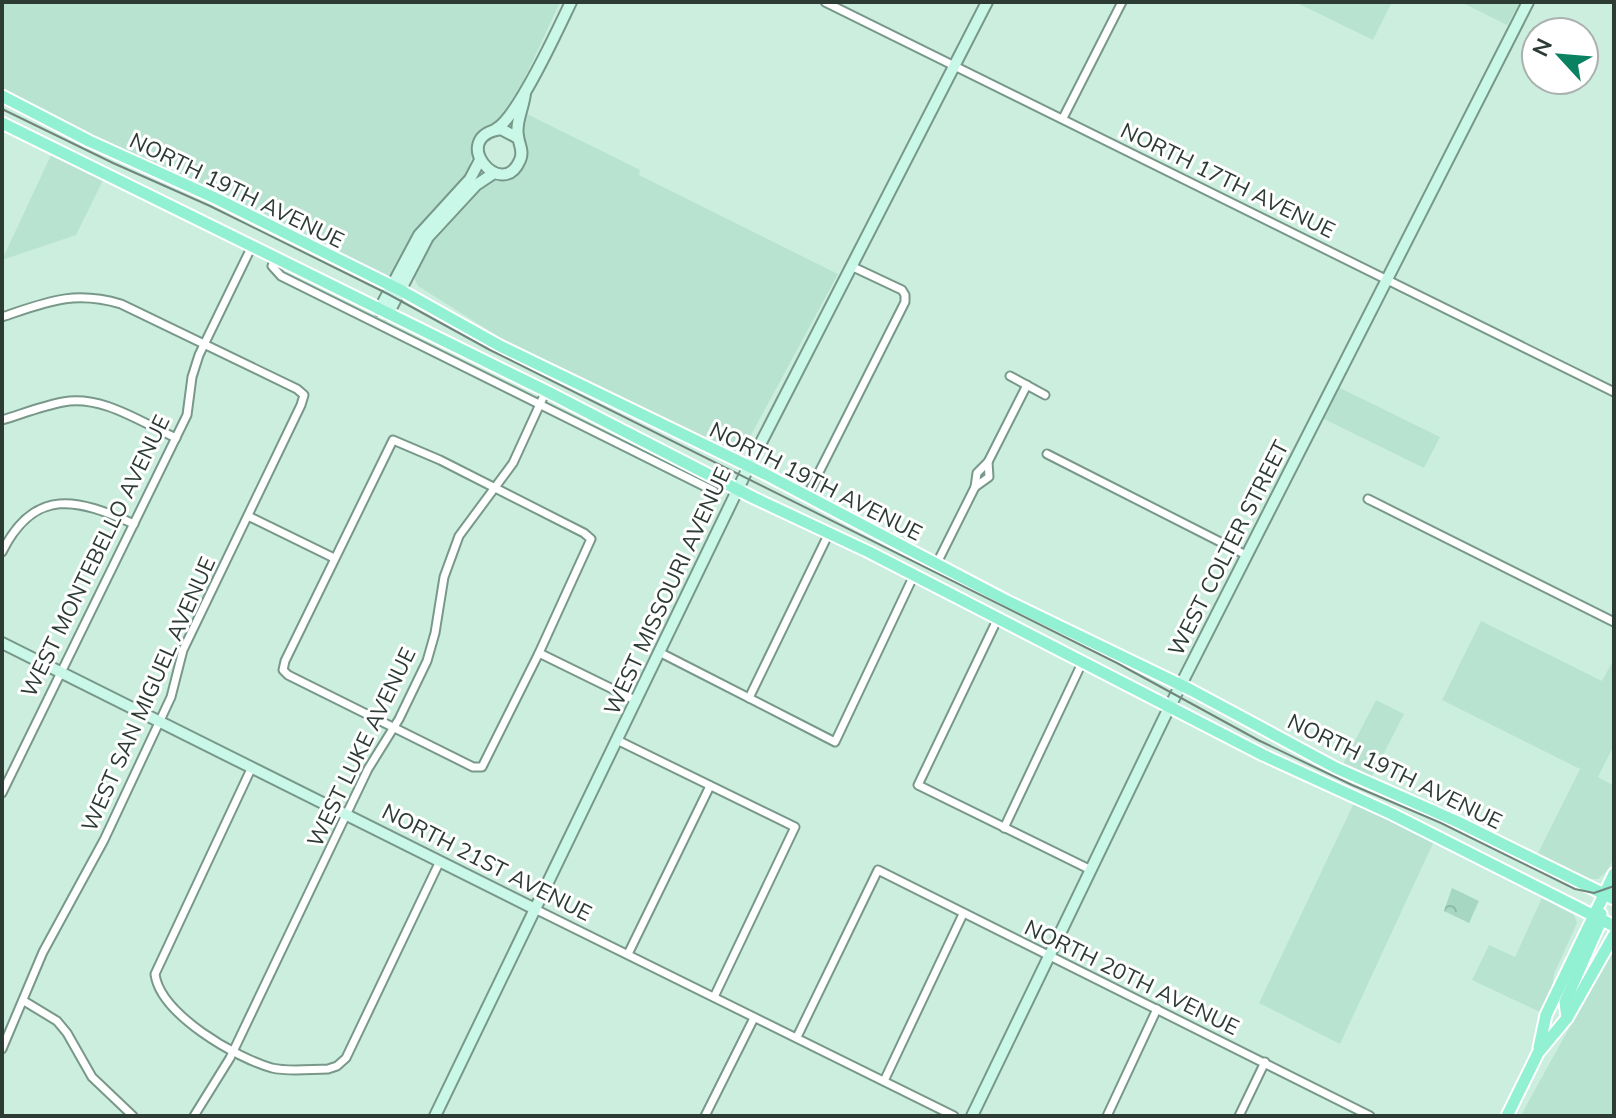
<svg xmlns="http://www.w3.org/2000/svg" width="1616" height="1118" font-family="Mulish,sans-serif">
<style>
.built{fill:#b8e3d1}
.forest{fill:url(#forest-crowns)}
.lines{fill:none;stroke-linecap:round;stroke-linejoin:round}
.street-casing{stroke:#78988a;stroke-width:11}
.secondary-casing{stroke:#78988a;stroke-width:14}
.primary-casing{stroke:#fff;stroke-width:15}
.street{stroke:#fff;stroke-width:7}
.secondary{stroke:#c9f8e9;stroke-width:10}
.primary{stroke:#93f1d3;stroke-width:11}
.tram{stroke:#70867d;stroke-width:2}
.labels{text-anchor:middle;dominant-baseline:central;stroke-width:6;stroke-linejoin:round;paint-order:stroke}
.street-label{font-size:22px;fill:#2d3b35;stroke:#fff}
</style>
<defs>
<pattern id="forest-crowns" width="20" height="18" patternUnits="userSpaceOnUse" patternTransform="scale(2)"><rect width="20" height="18" fill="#a6d7c2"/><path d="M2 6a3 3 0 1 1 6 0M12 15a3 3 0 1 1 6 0" fill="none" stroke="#8fb9a7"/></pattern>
</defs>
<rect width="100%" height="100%" fill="#cceedf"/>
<g class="built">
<polygon points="2,2 560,2 510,110 488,127 471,159 465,180 419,227 389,280 89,138 2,90"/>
<polygon points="1295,2 1392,2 1373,40"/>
<polygon points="1461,2 1520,2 1507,25"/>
<polygon points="525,113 640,170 639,175 838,274 744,448 733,451 675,425 504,340 418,286 413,275 420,255 441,227 470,194 486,183 520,170 527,157 522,127"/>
<polygon points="52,153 104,178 76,235 2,260"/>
<polygon points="1338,387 1440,437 1424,468 1322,418"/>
<polygon points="1481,621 1602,681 1614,659 1614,745 1598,777 1614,786 1614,858 1607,871 1598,879 1586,879 1537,855 1580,769 1442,700"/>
<polygon points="1376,700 1404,714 1371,778 1343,764"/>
<polygon points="1354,803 1435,839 1340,1044 1259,1003"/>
<polygon points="1542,898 1574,915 1577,923 1554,974 1552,988 1540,1012 1472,980 1489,945 1515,957"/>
<polygon points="1614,947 1614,1116 1521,1116 1526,1106"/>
</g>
<polygon class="forest" points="1452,888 1479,901 1469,923 1444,911"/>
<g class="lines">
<defs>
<g id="street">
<polyline points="825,2 1614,392"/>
<polyline points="1063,118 1122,2"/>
<polyline points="275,258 272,266 281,276 714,491"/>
<path d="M 2,317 C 47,302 73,290 121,304 L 297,389 L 304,395 L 301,405 L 183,650 L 171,697 L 104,840 L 43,952 L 2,1049"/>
<polyline points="1010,376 1045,395"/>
<path d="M 2,420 C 22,414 42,406 63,402 C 101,394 142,423 176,438"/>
<polygon points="393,440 440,460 584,533 591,539 539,653 482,767 473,767 288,675 283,670 285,661"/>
<polyline points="1047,454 1246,555"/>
<polyline points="975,487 989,477 988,462"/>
<polyline points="807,496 905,302 905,295 902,290 851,266"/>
<polyline points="1368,499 1614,622"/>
<polyline points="248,516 334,558"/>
<path d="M 2,552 C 35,486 78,499 134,524"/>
<polyline points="936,565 975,487 977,473 988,462 1027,385"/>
<polyline points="998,618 918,785 1091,870"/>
<polyline points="659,652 835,742 914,575"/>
<polyline points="539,653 637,701"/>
<polyline points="749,698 829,533"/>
<polyline points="619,741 795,827 714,997"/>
<path d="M 251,769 L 155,974 C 160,1014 236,1058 272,1068 C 289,1072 311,1069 328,1069 L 337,1066 L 346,1058 L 440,861"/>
<polyline points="2,793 187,415 192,377 199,355 252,246"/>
<polyline points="1004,828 1082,663"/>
<polyline points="535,909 954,1116"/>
<polyline points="628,954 710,786"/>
<polyline points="24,1001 57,1021 67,1033 92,1077 133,1116"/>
<polyline points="797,1037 878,870 1370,1116"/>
<polyline points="884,1081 963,914"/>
<polyline points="194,1116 230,1058 368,769 399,719 427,661 435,633 444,577 459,536 513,463 546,391"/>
<polyline points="705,1116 754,1018"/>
<polyline points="1107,1116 1157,1009"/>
<polyline points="1239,1116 1265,1062"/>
</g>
<g id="secondary">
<path d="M 496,129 C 518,117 558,29 571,2"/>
<path d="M 518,138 L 501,129 C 447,137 502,203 520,160 C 524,151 519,145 518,136 C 515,122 524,107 525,93"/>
<polyline points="379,310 419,235 470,179 480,160"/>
<polyline points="388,314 428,237 476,185 494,173"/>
<polyline points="2,643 535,909"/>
<polyline points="435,1116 749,466 987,2"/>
<polyline points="972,1116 1164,718 1528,2"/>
</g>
<g id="primary">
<polyline points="2,96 89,141 215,198 400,290 500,346 765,474 1007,601 1191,690 1336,768 1458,822 1614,899"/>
<polyline points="2,123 546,391 754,498 869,552 1263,755 1392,814 1614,926"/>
<polyline points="1567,1018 1565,1002 1599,925 1601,914"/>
<polyline points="1539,1048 1546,1015 1614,874"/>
<polyline points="1507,1116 1538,1053 1567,1018 1614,935"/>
</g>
</defs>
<use href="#street" class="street-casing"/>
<use href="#secondary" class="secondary-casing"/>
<use href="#primary" class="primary-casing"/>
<use href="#street" class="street"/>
<use href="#secondary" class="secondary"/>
<use href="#primary" class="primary"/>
<polyline class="tram" points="2,109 113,163 210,206 388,294 490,350 1117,663 1258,740 1352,785 1441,823 1575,889 1594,893 1614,886"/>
</g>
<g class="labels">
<g class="street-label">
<text transform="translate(1228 180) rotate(26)">NORTH 17TH AVENUE</text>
<text transform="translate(237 190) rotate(26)">NORTH 19TH AVENUE</text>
<text transform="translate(816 481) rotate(27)">NORTH 19TH AVENUE</text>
<text transform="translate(1228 548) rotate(-63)">WEST COLTER STREET</text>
<text transform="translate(95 556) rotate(-64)">WEST MONTEBELLO AVENUE</text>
<text transform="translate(667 591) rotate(-65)">WEST MISSOURI AVENUE</text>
<text transform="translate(148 694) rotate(-66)">WEST SAN MIGUEL AVENUE</text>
<text transform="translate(361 747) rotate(-64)">WEST LUKE AVENUE</text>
<text transform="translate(1395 771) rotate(26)">NORTH 19TH AVENUE</text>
<text transform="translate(487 862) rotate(27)">NORTH 21ST AVENUE</text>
<text transform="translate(1132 977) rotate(26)">NORTH 20TH AVENUE</text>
</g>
</g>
<rect width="1616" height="1118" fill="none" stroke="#2d3b35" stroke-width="8"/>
<g transform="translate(1560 56) rotate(296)"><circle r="38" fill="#ffffff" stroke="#abb1ae" stroke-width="2"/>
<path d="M0-6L14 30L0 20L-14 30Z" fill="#0a8261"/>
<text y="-12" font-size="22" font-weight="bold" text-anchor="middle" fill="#2d3b35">N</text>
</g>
</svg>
